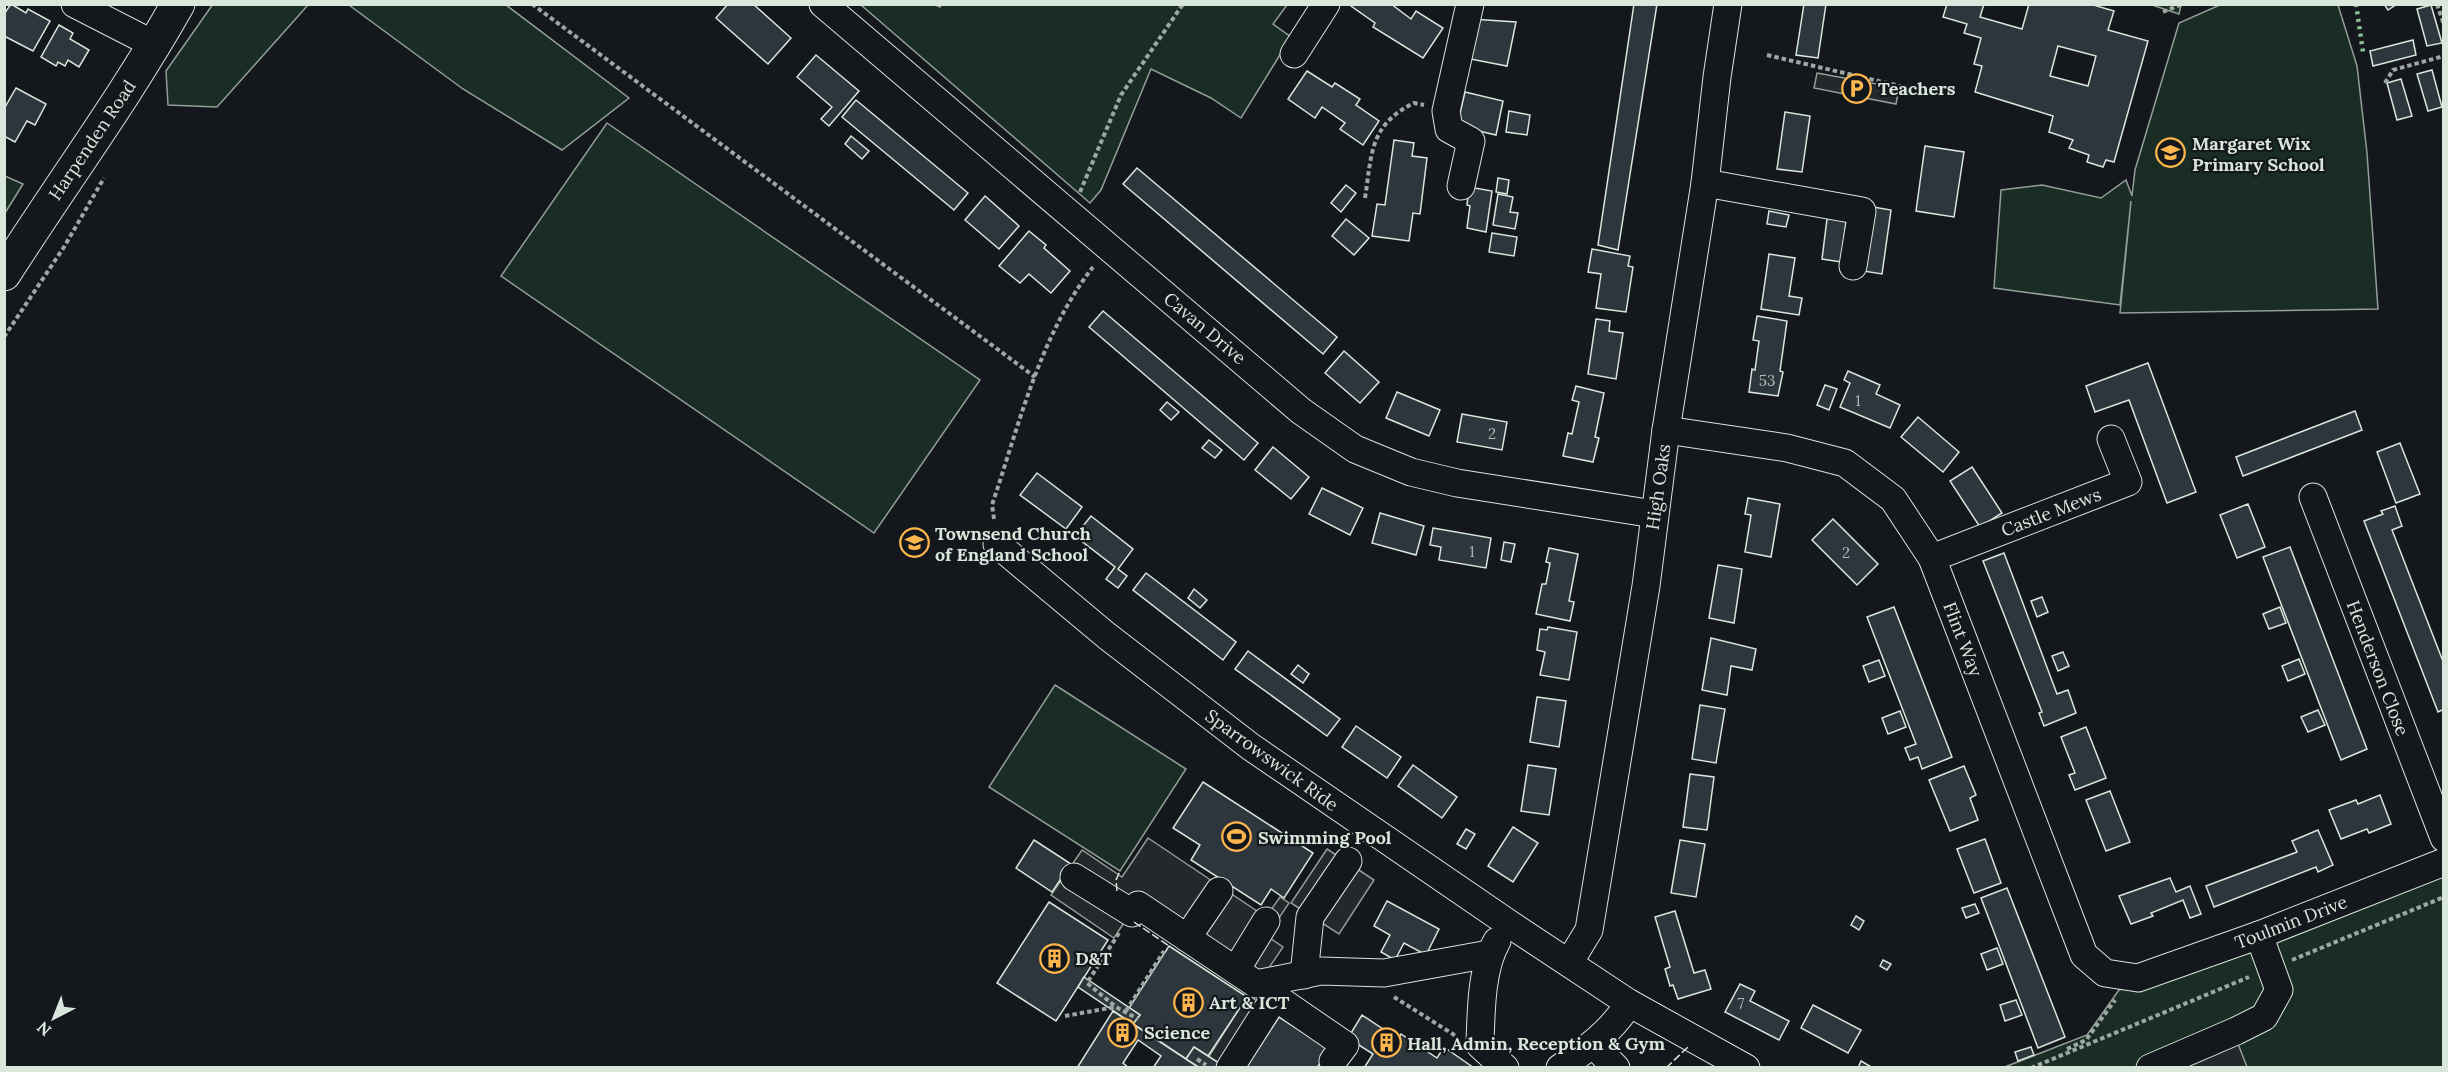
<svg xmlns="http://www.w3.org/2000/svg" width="2448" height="1072" font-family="Lora,serif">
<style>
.green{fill:#1a2d24;stroke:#939e99;stroke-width:1.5}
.parking{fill:#24282b;stroke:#939e99;stroke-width:1.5}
.building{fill:#2c363c;stroke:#d8e6dc;stroke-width:1.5;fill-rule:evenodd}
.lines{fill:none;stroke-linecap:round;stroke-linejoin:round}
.minor-casing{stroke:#d8e6dc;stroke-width:29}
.major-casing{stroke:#d8e6dc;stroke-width:35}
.path{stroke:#9da8a2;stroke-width:4;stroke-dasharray:4.5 3;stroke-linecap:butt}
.minor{stroke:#14181c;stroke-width:27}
.major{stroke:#14181c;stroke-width:33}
.hedge{stroke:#8ac095;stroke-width:4.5;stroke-dasharray:3 4.5;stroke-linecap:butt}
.fence{stroke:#d8e6dc;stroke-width:1.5;stroke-dasharray:8 3;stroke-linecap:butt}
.labels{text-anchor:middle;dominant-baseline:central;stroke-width:4.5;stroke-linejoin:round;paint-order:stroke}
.number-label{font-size:15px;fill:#adbab4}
.poi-label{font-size:18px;font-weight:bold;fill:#d8e6dc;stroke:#14181c;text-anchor:start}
.street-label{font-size:18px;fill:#d8e6dc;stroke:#14181c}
</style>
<rect width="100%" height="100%" fill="#14181c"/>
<g class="green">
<polygon points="213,4 308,5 217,107 168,105 166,71"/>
<polygon points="933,4 940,7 942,4 1287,5 1273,24 1291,37 1241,118 1211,98 1151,69 1101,190 1090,203 861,5"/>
<polygon points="2222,4 2338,5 2357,66 2367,153 2378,309 2120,313 2131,201 2120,305 1994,288 2001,190 2042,185 2101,198 2126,180 2132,196 2135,170 2179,23"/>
<polygon points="349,5 506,5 629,98 562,150 463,89"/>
<polygon points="2152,5 2181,4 2181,5 2179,14"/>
<polygon points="607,123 980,380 874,533 501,276"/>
<polygon points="5,176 23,184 5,213"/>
<polygon points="1055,685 1186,769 1120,871 989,787"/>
<polygon points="2443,876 2443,1067 2002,1068 2087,1035 2119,990"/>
</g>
<g class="parking">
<polygon points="1817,73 1899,88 1896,104 1814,88"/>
<polygon points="1148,838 1266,917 1280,897 1289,903 1267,936 1283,947 1256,987 1135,906 1114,938 1051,895 1082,850 1122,877"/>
<polygon points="1327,849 1374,880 1339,934 1291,903"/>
<polygon points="1248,995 1259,1002 1219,1065 1208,1058"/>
<polygon points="2233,1031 2247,1067 2141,1068"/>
</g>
<g class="building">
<polygon points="11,4 26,13 28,9 50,21 33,51 4,36 4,14"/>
<polygon points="728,4 753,4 791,38 768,64 716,18"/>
<polygon points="1352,4 1391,4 1411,19 1416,11 1443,28 1423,58 1373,27 1375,23 1351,6"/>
<polygon points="1634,4 1657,4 1618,250 1598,245"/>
<polygon points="1804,4 1826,4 1818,58 1796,55"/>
<path d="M 1947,4 L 1984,4 L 1980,17 L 2022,29 L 2029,4 L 2090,4 L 2114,11 L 2108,30 L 2148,41 L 2114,162 L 2106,160 L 2103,167 L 2087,162 L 2089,155 L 2069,148 L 2073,140 L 2049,132 L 2053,116 L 1975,92 L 1982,66 L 1974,64 L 1981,38 L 1964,33 L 1967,24 L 1943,17 ZM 2058,46 L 2096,56 L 2088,86 L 2050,76 Z"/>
<polygon points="2384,4 2397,4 2388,10"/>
<polygon points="2431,5 2442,43 2427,46 2417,9"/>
<polygon points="1471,19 1516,22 1507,66 1465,58"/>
<polygon points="59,25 73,33 70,39 89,50 79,67 68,60 65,66 58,62 56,66 41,57"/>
<polygon points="2413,40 2416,55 2373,66 2370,51"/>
<polygon points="816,55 859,91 829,126 821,119 832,107 797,77"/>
<polygon points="2432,70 2442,107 2428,111 2417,74"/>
<polygon points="1307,71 1332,87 1335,83 1360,99 1356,105 1379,121 1363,145 1340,129 1345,123 1322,107 1315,118 1288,99"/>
<polygon points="2401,79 2412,116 2397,120 2387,83"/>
<polygon points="16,88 46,104 35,125 27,121 15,142 4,136 4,109"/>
<polygon points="1465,92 1503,101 1496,135 1457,126"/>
<polygon points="856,100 968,193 954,210 842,117"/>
<polygon points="1509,111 1530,115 1527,135 1506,132"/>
<polygon points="1785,112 1810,116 1802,172 1777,169"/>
<polygon points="851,136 869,151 862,159 845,144"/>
<polygon points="1394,140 1414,143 1412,156 1427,158 1420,214 1413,213 1409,241 1372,236 1377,204 1385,205"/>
<polygon points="1925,146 1964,152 1954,217 1916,211"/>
<polygon points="1137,168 1337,337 1323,354 1123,184"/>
<polygon points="1498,178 1509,180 1507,194 1496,192"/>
<polygon points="1346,185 1356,193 1341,212 1331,203"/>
<polygon points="1469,187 1492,191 1486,232 1467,228 1470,206 1467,205"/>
<polygon points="1498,194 1513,197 1510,212 1518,213 1515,229 1493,225"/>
<polygon points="985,196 1019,226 999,249 965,220"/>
<polygon points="1873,207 1891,210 1882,274 1863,271"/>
<polygon points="1769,211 1789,215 1786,227 1767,224"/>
<polygon points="1828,211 1847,213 1841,262 1822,259"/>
<polygon points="1346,219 1369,238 1354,255 1332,236"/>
<polygon points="1029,231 1046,245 1044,248 1070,271 1051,293 1029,274 1020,283 999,266"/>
<polygon points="1492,233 1517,237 1514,256 1489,252"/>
<polygon points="1592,249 1630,256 1628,266 1633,267 1626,312 1596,308 1601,274 1588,272"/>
<polygon points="1769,254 1795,258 1789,296 1802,298 1799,315 1761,309"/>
<polygon points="1103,311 1258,443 1244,460 1089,327"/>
<polygon points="1757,316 1787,321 1780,371 1783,372 1778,396 1749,392 1752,369 1755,370 1759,341 1753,340"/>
<polygon points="1596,319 1610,321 1609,331 1623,333 1616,379 1588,374"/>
<polygon points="1344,351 1379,382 1360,403 1325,373"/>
<polygon points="2148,363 2196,492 2167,503 2129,400 2095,412 2086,386"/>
<polygon points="1848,371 1880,385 1876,394 1900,405 1890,428 1840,407 1850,383 1844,380"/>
<polygon points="1825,385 1837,389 1829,410 1817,405"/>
<polygon points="1576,386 1604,393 1595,437 1599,438 1593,462 1563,456 1568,433 1572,434 1579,402 1572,400"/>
<polygon points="1397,392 1440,410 1429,436 1386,418"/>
<polygon points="1167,402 1179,412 1171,420 1160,410"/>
<polygon points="2355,411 2362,430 2243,476 2236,457"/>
<polygon points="1462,414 1507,422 1502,450 1457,442"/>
<polygon points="1918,417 1959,452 1943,472 1901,437"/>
<polygon points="1209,440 1222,450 1215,458 1202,448"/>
<polygon points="2400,443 2420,494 2396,503 2377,452"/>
<polygon points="1273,447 1309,477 1291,499 1255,470"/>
<polygon points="1972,467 2002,513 1980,527 1950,481"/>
<polygon points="1037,473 1082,507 1066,529 1020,495"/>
<polygon points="1322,488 1363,508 1350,535 1309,514"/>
<polygon points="1748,498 1780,504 1771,557 1745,552 1751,515 1745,514"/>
<polygon points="2248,504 2265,547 2237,558 2220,515"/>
<polygon points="2395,506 2402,526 2392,530 2444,664 2444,709 2438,712 2364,521 2383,514 2381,511"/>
<polygon points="1380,513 1424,526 1416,555 1372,543"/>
<polygon points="1091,516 1133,549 1118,569 1127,576 1118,588 1106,579 1115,567 1075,536"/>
<polygon points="1833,519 1878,564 1857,585 1812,540"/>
<polygon points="1433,528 1491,538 1486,568 1439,560 1441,547 1430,545"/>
<polygon points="1504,542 1515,544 1511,562 1501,560"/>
<polygon points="2290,547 2367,749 2341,760 2263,557"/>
<polygon points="1549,548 1578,554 1569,601 1574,602 1570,621 1536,614 1542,584 1546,584 1550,563 1546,562"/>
<polygon points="2004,553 2057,694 2068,690 2076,713 2044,726 2039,713 2042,712 1983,561"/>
<polygon points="1718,565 1742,569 1734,623 1709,618"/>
<polygon points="1146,573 1236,642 1223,660 1133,590"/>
<polygon points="1194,589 1207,600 1200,608 1188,598"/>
<polygon points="2042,597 2048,612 2037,617 2031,601"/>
<polygon points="1894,607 1952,757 1922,769 1918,757 1910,760 1905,748 1916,744 1867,617"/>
<polygon points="2280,607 2286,623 2269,629 2263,614"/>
<polygon points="1548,627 1577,632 1569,680 1540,675 1545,652 1537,650 1540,629 1547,630"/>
<polygon points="1711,638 1756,649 1752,670 1731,666 1727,695 1702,690"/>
<polygon points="1248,651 1340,719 1327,736 1235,669"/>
<polygon points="2063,652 2069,666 2058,671 2052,656"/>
<polygon points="2299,659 2305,674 2288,681 2282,666"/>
<polygon points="1879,660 1885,676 1869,682 1863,666"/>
<polygon points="1298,665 1309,674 1303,683 1291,674"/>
<polygon points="1537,697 1566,701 1559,747 1530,742"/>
<polygon points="1700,705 1725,709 1716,763 1692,759"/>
<polygon points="2318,710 2325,725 2308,732 2301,717"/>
<polygon points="1900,711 1906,727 1888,734 1882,718"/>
<polygon points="1356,726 1401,757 1387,778 1342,747"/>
<polygon points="2086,727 2106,778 2075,790 2069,775 2075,773 2061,737"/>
<polygon points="1413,765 1457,797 1442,818 1398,786"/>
<polygon points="1528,765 1556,769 1549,815 1521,811"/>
<polygon points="1964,766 1976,795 1970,798 1978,820 1950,831 1929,780"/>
<polygon points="1690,774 1714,777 1707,830 1683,827"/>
<polygon points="1203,782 1313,853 1284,898 1271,889 1261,905 1191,860 1200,845 1173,828"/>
<polygon points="2110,791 2130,842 2106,851 2086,800"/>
<polygon points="2380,795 2391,824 2369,833 2367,829 2341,839 2329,810 2356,800 2358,804"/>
<polygon points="1513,827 1538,843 1513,882 1488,866"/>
<polygon points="1466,829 1475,834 1466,849 1457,844"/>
<polygon points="2318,830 2333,865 2318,872 2316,867 2214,907 2206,886 2297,852 2292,841"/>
<polygon points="1985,839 2001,883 1974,893 1957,849"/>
<polygon points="1034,840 1071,864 1052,892 1016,868"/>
<polygon points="1680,840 1705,844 1696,897 1671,893"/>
<polygon points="2170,878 2176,892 2190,886 2201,914 2190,918 2183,900 2151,913 2153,916 2131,924 2119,896"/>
<polygon points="2007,888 2065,1037 2038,1048 1981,898"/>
<polygon points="1387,901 1439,929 1426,955 1404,943 1395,960 1381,952 1390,935 1374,926"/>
<polygon points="1049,902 1108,940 1056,1021 997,983"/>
<polygon points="1975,904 1979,913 1966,918 1962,908"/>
<polygon points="1675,911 1694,973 1705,970 1711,989 1678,999 1673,985 1670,986 1665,969 1670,967 1655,917"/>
<polygon points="1856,916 1864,921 1859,930 1851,925"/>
<polygon points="1169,946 1247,997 1208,1056 1194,1047 1186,1059 1133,1024 1140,1015 1129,1008"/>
<polygon points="1997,948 2003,964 1987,970 1981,954"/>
<polygon points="1883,960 1891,964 1887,970 1880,966"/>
<polygon points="1084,977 1140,1015 1133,1024 1078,987"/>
<polygon points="1740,984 1755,991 1750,1001 1789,1021 1779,1040 1725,1012"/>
<polygon points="2016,1000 2022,1015 2005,1021 2000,1005"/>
<polygon points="1813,1005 1861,1030 1848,1053 1801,1028"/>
<polygon points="1113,1011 1186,1059 1200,1068 1153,1068 1161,1056 1138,1040 1123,1063 1129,1068 1077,1068"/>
<polygon points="1362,1015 1398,1039 1401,1034 1437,1058 1444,1047 1474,1068 1364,1068 1373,1054 1348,1038"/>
<polygon points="1279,1017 1329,1049 1317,1068 1246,1068"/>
<polygon points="1194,1047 1208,1056 1227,1068 1200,1068 1186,1059"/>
<polygon points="2031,1047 2034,1055 2018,1061 2015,1052"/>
<polygon points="1861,1061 1873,1068 1858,1068"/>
</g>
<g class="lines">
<defs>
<g id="minor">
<polyline points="75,4 155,45"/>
<polyline points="823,4 1301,411 1355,449 1411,472 1457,483 1654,514"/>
<polyline points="1294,54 1326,4"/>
<polyline points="1705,183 1862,211 1853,266"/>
<polyline points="1461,186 1471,141 1449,129 1446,111 1470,4"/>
<polyline points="1666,430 1787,448 1845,463 1893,499 1932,558 2084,955 2105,973 2138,978 2259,935 2444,862"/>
<polyline points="2313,497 2444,838"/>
<polyline points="997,544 1107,636 1251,747 1508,923 1629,1003 1746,1068"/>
<polyline points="1932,558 2128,482 2111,439"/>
<polyline points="1074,877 1132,913 1138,905 1256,984 1321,971 1384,973 1489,954"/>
<polyline points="1187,938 1219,891"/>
<path d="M 1497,941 C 1481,968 1481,1013 1480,1045 L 1505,1068"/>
<polyline points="1569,963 1589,930 1646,586 1666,430 1705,183 1717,77 1728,4"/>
<polyline points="1236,970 1266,921"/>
<polyline points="1304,975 1310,917 1348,861"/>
<polyline points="1593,1044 1616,1068"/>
<polyline points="1230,1068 1275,997 1345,1045 1333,1061"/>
<path d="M 1560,1068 C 1586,1050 1613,1030 1629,1003"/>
<polyline points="2150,1068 2236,1031 2264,1017 2279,990 2259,935"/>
</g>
<path id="major" d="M 4,274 C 62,183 125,98 178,4"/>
</defs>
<use href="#minor" class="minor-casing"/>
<use href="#major" class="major-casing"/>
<g class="path">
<polyline points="532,4 1035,377"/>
<polyline points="2437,4 2444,25"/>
<polyline points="2163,12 2182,4"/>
<polyline points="1767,55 1917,90"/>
<polyline points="2385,83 2393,70 2444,56"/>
<polyline points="1080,192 1121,95 1183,4"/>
<path d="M 1365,198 C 1372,154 1369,125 1414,103 L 1424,105"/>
<polyline points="4,337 64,247 104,178"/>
<path d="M 994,519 L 992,505 C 1019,425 1040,335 1093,267"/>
<polyline points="1119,933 1087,983 1116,1007 1138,1019"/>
<polyline points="2292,960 2444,897"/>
<polyline points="1394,997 1456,1036"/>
<polyline points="1126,1011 1164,951"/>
<polyline points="1065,1016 1115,1007"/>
<polyline points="2067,1049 2086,1040 2115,1000"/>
<polyline points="1197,1059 1206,1065"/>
<polyline points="2031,1068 2249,977"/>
</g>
<use href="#minor" class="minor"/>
<use href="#major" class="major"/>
<polyline class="hedge" points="2356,4 2363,52"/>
<g class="fence">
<polyline points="1117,891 1116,880 1120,871"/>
<polyline points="1134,922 1169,946"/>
<polyline points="1666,1068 1688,1047"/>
</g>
</g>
<defs>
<symbol id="parking-ring" viewBox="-11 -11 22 22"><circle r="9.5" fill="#14181c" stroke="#ffb74d" stroke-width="1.5"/><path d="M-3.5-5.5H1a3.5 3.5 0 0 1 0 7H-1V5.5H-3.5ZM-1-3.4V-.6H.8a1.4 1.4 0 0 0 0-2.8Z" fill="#ffb74d"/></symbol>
<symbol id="school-ring" viewBox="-11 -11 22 22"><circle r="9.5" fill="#14181c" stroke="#ffb74d" stroke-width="1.5"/><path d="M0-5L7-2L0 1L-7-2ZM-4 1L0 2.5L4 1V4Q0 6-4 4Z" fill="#ffb74d"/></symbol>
<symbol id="stadium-ring" viewBox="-11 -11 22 22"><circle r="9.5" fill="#14181c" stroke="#ffb74d" stroke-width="1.5"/><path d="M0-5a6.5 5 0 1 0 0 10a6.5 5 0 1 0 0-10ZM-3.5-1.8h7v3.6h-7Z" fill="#ffb74d"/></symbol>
<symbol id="building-ring" viewBox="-11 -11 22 22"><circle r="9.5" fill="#14181c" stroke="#ffb74d" stroke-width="1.5"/><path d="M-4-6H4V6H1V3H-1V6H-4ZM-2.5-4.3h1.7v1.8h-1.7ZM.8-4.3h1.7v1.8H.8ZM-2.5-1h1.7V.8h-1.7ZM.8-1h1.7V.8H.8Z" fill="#ffb74d"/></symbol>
</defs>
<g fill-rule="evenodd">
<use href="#parking-ring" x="1840" y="72" width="33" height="33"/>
<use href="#school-ring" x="2154" y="136" width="33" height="33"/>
<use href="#school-ring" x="898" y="526" width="33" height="33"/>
<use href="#stadium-ring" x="1220" y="820" width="33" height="33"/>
<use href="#building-ring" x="1038" y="942" width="33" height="33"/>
<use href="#building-ring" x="1172" y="986" width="33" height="33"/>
<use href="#building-ring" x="1106" y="1016" width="33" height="33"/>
<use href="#building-ring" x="1370" y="1026" width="33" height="33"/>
</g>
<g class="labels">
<g class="number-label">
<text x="1767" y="380">53</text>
<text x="1858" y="400">1</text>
<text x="1492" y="433">2</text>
<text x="1472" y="551">1</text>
<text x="1846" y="552">2</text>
<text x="1741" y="1003">7</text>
</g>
<g class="poi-label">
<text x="1878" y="88">Teachers</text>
<text x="2192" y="143">Margaret Wix<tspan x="2192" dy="21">Primary School</tspan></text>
<text x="935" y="533">Townsend Church<tspan x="935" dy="21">of England School</tspan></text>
<text x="1258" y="837">Swimming Pool</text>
<text x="1075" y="958">D&amp;T</text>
<text x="1209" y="1002">Art &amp; ICT</text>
<text x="1144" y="1032">Science</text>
<text x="1407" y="1043">Hall, Admin, Reception &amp; Gym</text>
</g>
<g class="street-label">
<text transform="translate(92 140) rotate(-56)">Harpenden Road</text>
<text transform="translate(1205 328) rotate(40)">Cavan Drive</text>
<text transform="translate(1658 487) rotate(-82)">High Oaks</text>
<text transform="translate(2051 512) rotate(-21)">Castle Mews</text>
<text transform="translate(1963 639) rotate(69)">Flint Way</text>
<text transform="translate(2378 668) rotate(69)">Henderson Close</text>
<text transform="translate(1272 760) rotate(36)">Sparrowswick Ride</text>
<text transform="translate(2291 922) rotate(-21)">Toulmin Drive</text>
</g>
</g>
<rect width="2448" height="1072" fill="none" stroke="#d8e6dc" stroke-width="12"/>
<g transform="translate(54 1018) rotate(222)" stroke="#14181c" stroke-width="4.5" paint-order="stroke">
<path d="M0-4.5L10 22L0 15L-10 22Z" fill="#d8e6dc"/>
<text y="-9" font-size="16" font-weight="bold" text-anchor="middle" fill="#d8e6dc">N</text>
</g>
</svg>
